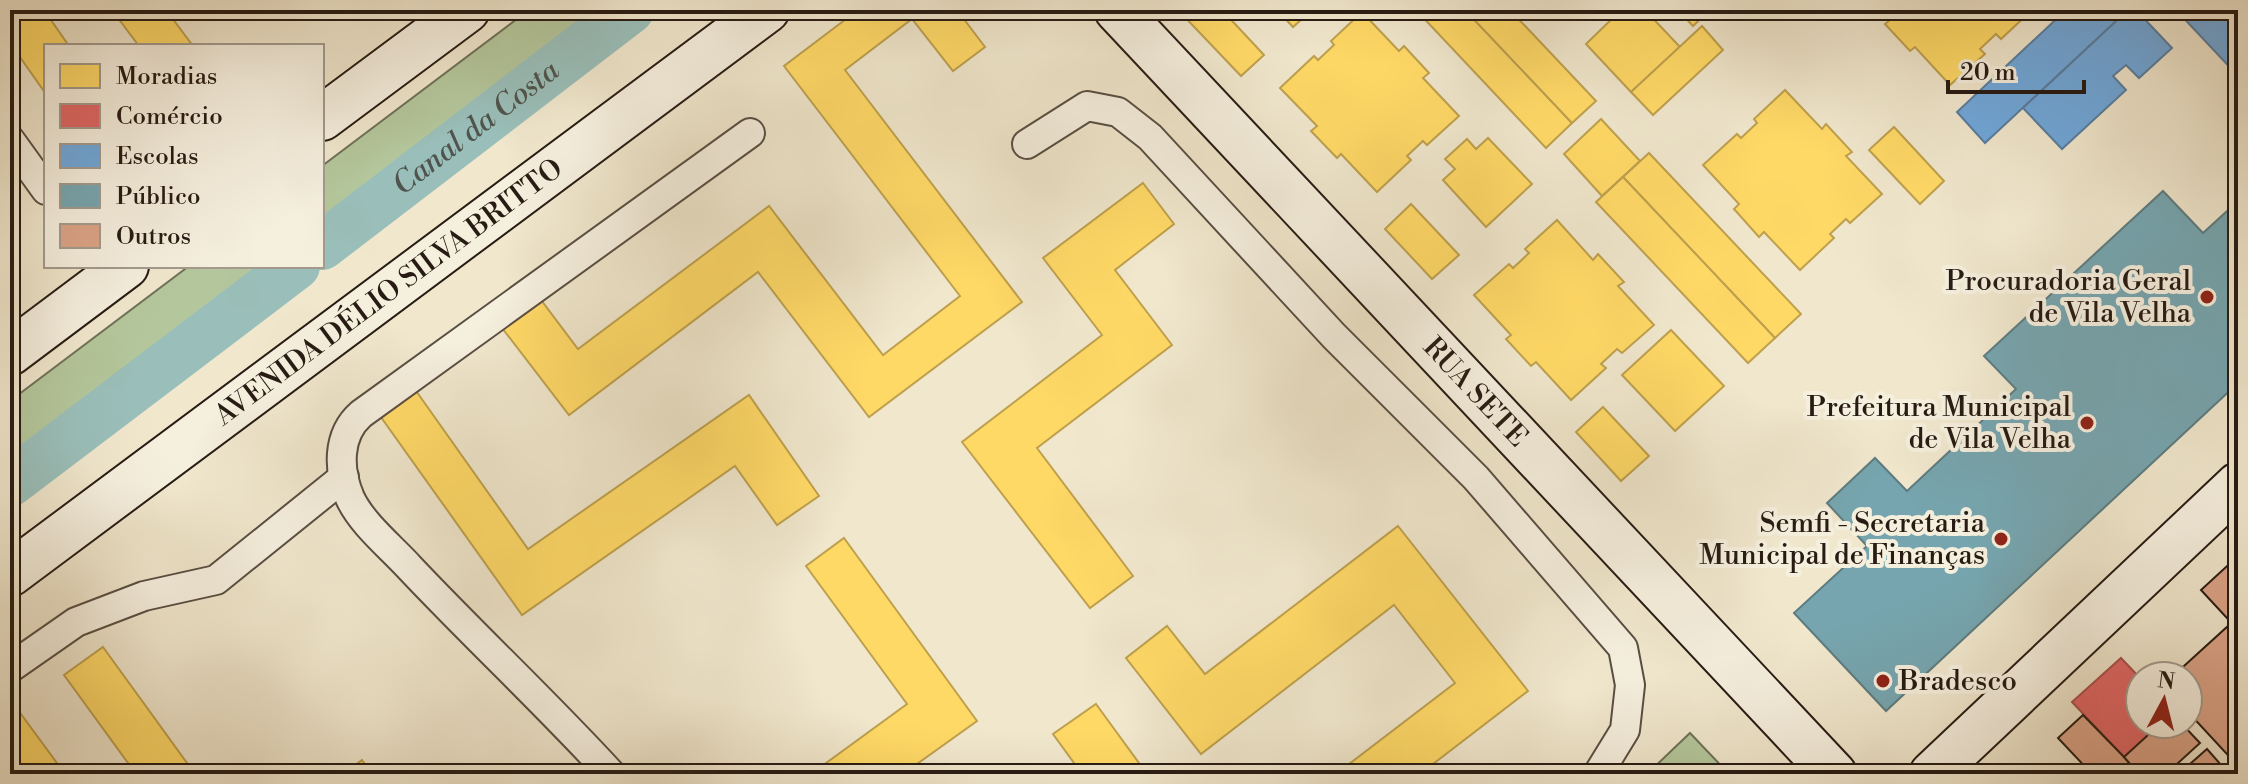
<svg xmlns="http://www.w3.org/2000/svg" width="2248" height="784" font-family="'Libre Bodoni',serif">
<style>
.green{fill:#b4c79c;stroke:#6e7158;stroke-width:2}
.homes{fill:#ffd966;stroke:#bea04d;stroke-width:2}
.shops{fill:#e06666;stroke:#a8504d;stroke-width:2}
.schools{fill:#6fa8dc;stroke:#597ea0;stroke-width:2}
.public{fill:#76a5af;stroke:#5e7c80;stroke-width:2}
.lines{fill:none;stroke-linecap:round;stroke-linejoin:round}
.canal{stroke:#9abfba;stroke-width:48}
.building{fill:#dba387;stroke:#271b13;stroke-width:2}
.lane-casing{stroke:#594e42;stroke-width:32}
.secondary-casing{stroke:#271b13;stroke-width:48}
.lane{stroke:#f5efde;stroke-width:28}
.secondary{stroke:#f5efde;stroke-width:44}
.poi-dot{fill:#8f2418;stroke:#f5efde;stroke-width:3}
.labels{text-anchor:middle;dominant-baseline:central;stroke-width:8;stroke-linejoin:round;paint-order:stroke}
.poi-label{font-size:28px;fill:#271b13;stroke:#f5efde;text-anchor:end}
.street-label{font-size:28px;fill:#271b13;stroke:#f5efde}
.water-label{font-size:30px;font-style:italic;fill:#4f544d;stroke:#f5efde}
</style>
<rect width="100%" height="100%" fill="#f0e7cd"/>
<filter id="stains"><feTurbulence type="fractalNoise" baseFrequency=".0025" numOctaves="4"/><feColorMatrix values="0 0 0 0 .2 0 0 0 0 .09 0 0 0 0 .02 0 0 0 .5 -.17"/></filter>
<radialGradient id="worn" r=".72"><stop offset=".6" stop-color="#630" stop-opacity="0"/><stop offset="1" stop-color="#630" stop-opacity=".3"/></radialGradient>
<g class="green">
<polygon points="529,10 663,10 322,262 322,166"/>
<polygon points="189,266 317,266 10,493 10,401"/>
<polygon points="1690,733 1729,774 1647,774"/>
</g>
<g class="homes">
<polygon points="10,10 44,10 69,46 46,46 46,94 10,43"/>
<polygon points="112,10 166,10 193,46 139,46"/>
<polygon points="858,10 957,10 985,47 953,71 912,19 845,70 1022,302 869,417 758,272 569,415 499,324 538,296 578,349 769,206 883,355 960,296 784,66"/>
<polygon points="1178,10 1222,10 1264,55 1241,76"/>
<polygon points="1277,10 1312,10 1293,27"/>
<polygon points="1416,10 1465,10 1572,123 1546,148"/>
<polygon points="1465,10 1510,10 1596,101 1572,123"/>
<polygon points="1621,10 1645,10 1680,47 1631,92 1586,44"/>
<polygon points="1678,10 1710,10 1693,26"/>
<polygon points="1881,10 2032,10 2001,39 1996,34 1980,49 1985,54 1950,85 1915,47 1910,51 1885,24 1890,20"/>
<polygon points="1362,12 1399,51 1404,46 1429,73 1423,78 1459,116 1427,145 1423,141 1407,156 1411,160 1377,192 1341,154 1337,158 1311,131 1317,126 1280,88 1314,56 1318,60 1334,45 1331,41"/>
<polygon points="1702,26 1723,50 1653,115 1631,92"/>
<polygon points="1785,90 1822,129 1826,124 1852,152 1846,156 1882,194 1850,223 1846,219 1830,234 1834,238 1800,270 1764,232 1759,237 1734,209 1739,204 1703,165 1737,134 1741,138 1757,123 1754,119"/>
<polygon points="1601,119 1640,161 1602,196 1564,154"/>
<polygon points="1894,127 1944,181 1920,204 1869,150"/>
<polygon points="1488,138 1532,184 1486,227 1443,180 1455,169 1445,159 1467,139 1476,149"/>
<polygon points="1649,153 1801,314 1775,338 1623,177"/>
<polygon points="1623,177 1775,338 1748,363 1596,202"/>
<polygon points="1143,183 1174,224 1115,270 1172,345 1037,448 1133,576 1090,608 962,442 1102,335 1043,258"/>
<polygon points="1411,204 1459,255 1432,279 1385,229"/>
<polygon points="1557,220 1593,260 1598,254 1624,282 1618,286 1654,325 1622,353 1617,349 1601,364 1606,368 1571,400 1536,362 1531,366 1506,339 1511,335 1474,295 1509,264 1513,268 1529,253 1525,249"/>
<polygon points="1671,330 1724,386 1675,431 1622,375"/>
<polygon points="414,388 528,549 749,395 819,496 777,525 735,466 522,615 378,413"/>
<polygon points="1603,407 1649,456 1621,481 1576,432"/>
<polygon points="1398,526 1528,691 1420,774 1336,774 1455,683 1394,605 1201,754 1126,658 1167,626 1205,674"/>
<polygon points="844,538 977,721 903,774 811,774 907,704 806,566"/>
<polygon points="103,647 195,774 136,774 64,675"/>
<polygon points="10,699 65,774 10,774"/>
<polygon points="1096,704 1147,774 1082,774 1053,734"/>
<polygon points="362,760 372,774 343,774"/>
</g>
<polygon class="shops" points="2121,658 2140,678 2140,724 2160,724 2124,757 2072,702"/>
<g class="schools">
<polygon points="2066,10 2128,10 1985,143 1957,112"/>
<polygon points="2128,10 2136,10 2172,48 2139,78 2126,65 2113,76 2126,90 2062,149 2023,108"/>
<polygon points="2176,10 2238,10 2238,76"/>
</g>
<polygon class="public" points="2163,191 2203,233 2238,201 2238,383 1886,711 1794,613 1867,546 1827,503 1875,458 1907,491 2016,389 1984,356"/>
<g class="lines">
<g class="canal">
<path id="s1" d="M 322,246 L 630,10"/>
<polyline points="10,483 296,266"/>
</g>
</g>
<g class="building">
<polygon points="2238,556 2238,630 2201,590"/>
<polygon points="2228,626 2238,637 2238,766 2188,712 2188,676 2173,676"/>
<polygon points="2083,715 2124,757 2139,774 2092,774 2058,738"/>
<polygon points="2160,724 2182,724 2200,743 2166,774 2139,774 2124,757"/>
<polygon points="2207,749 2229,774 2185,774 2182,771"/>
</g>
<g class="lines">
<defs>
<g id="lane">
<polyline points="10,140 46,190"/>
<polyline points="1027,144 1087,106 1118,112 1150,137 1334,336 1476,478 1623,648 1630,685 1625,730 1598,774"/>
<polyline points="10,668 76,622 144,596 216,580 344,477"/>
<path d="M 611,774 C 546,703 476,638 410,568 C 391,547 362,524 350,498 C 338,470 337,435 361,414 L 750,133"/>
</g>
<g id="secondary">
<path id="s2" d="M 1117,10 L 1834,774"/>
<polyline points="322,118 467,10"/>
<polyline points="10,353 126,266"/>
<path id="s3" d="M 10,574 L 767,10"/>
<polyline points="1932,774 2238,485"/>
</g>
</defs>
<use href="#lane" class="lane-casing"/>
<use href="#secondary" class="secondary-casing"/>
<use href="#lane" class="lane"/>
<use href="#secondary" class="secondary"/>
</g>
<g class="poi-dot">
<circle cx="2207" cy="297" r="8"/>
<circle cx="2087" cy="423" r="8"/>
<circle cx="2001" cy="539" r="8"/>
<circle cx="1883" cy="681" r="8"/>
</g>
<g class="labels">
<g class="poi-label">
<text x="2191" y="281">Procuradoria Geral<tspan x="2191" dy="32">de Vila Velha</tspan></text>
<text x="2071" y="407">Prefeitura Municipal<tspan x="2071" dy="32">de Vila Velha</tspan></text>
<text x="1985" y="523">Semfi - Secretaria<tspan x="1985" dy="32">Municipal de Finanças</tspan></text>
<text x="1899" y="681" text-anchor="start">Bradesco</text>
</g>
<g class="street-label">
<text stroke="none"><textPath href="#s3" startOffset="472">AVENIDA DÉLIO SILVA BRITTO</textPath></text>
<text stroke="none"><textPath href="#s2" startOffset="524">RUA SETE</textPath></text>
</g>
<g class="water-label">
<text stroke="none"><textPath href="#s1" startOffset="194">Canal da Costa</textPath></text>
</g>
</g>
<rect width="2248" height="784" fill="none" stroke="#f0e7cd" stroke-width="40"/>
<rect x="12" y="12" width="2224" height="760" fill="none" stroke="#271b13" stroke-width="4"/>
<rect x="20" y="20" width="2208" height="744" fill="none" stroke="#271b13" stroke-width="2"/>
<rect x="44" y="44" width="280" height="224" fill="#f5efde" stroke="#a39a8d" stroke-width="2"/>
<rect x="60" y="64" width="40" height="24" fill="#ffd966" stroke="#a39a8d" stroke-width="2"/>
<text x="116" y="84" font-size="24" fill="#271b13">Moradias</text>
<rect x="60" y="104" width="40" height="24" fill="#e06666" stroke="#a39a8d" stroke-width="2"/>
<text x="116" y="124" font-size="24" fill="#271b13">Comércio</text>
<rect x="60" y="144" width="40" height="24" fill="#6fa8dc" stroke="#a39a8d" stroke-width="2"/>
<text x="116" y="164" font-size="24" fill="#271b13">Escolas</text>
<rect x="60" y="184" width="40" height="24" fill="#76a5af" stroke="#a39a8d" stroke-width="2"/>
<text x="116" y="204" font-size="24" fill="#271b13">Público</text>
<rect x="60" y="224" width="40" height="24" fill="#dba387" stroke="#a39a8d" stroke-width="2"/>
<text x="116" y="244" font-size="24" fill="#271b13">Outros</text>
<g transform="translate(2164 700) rotate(7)"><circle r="38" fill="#f5efde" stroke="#a39a8d" stroke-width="2"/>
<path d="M0-6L14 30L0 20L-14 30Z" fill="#8f2418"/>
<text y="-12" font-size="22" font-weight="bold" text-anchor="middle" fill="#271b13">N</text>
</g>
<path d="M1948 80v12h136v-12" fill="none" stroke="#271b13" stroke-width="4"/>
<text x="1960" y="80" font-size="24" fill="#271b13" stroke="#f5efde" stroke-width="6" paint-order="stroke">20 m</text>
<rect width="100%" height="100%" filter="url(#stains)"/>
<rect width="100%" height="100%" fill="url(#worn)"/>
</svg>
